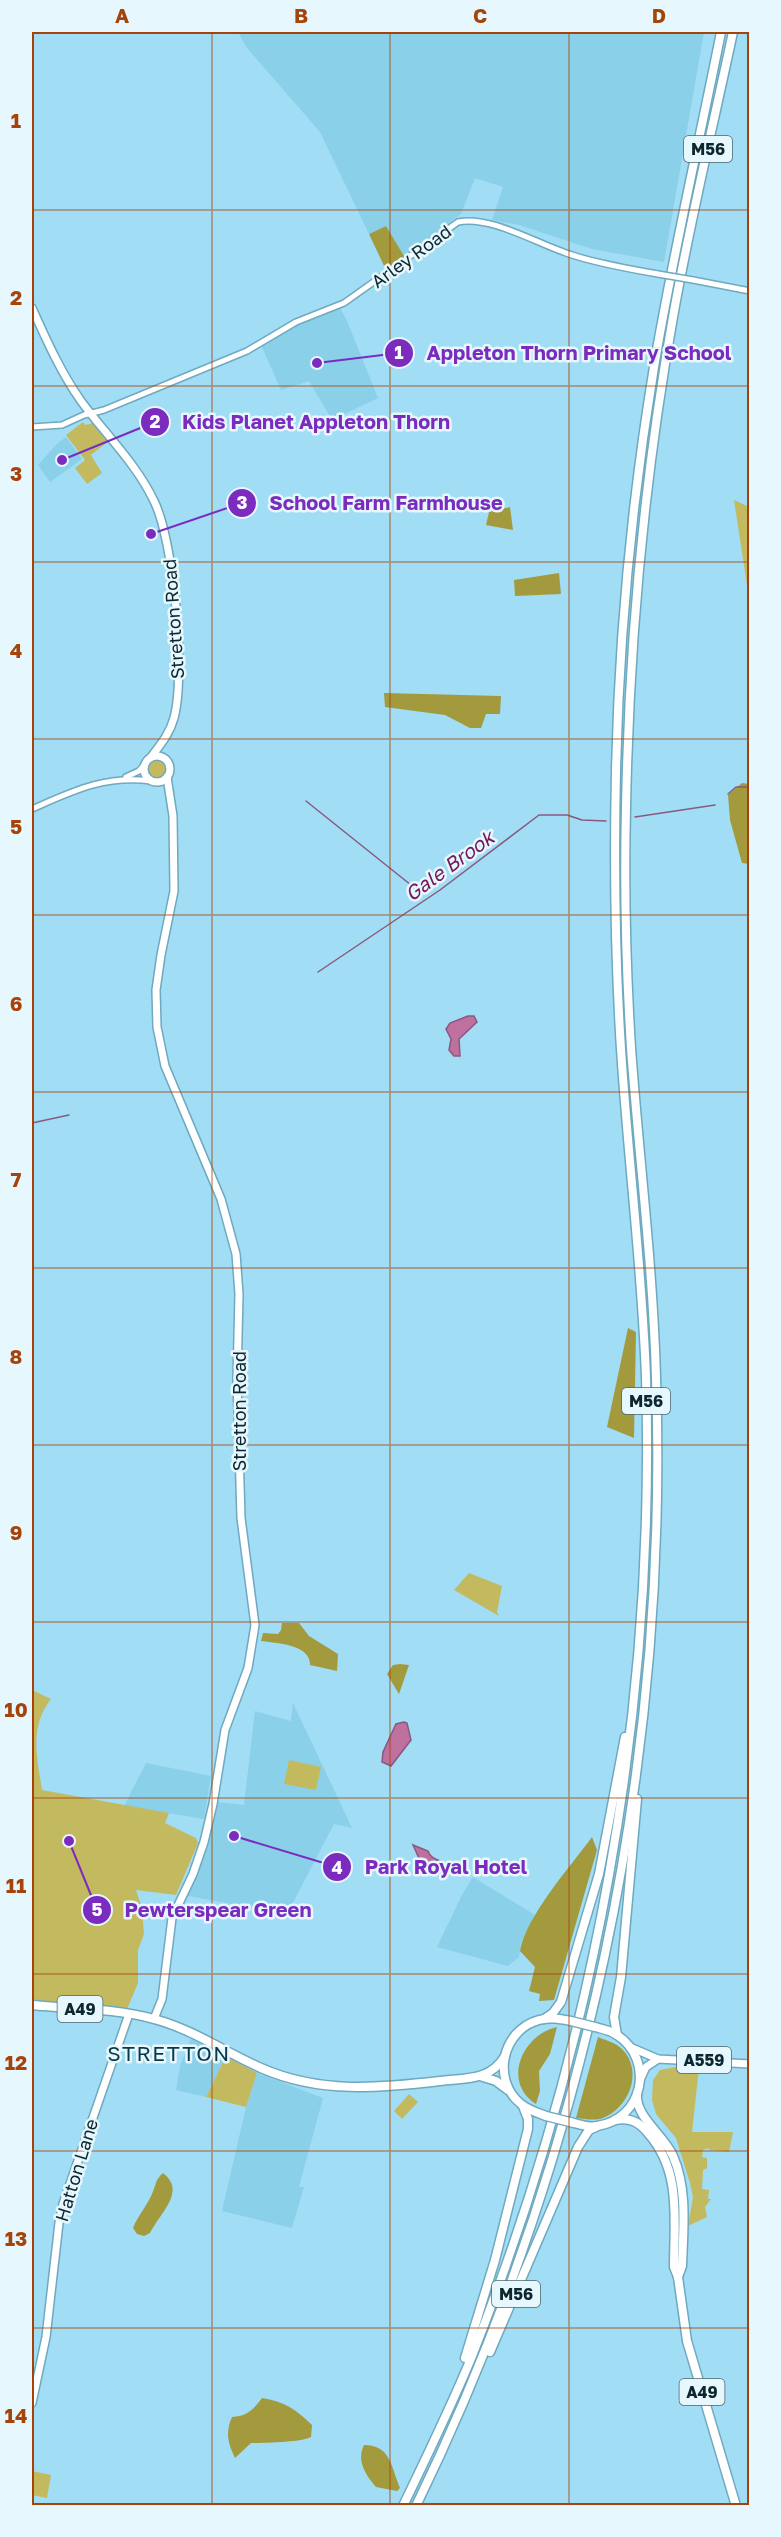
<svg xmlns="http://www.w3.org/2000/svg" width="781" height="2537" font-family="'Golos Text',sans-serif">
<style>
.built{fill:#8ad0e9}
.green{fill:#c3ba60}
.forest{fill:#a39a3e}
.water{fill:#be709f;stroke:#895a7d;stroke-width:1.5}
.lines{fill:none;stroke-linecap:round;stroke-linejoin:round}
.stream{stroke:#895a7d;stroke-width:1.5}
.minor-casing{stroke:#6ea9bf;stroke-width:8}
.major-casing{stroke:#6ea9bf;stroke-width:10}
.highway-casing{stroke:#6ea9bf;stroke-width:11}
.minor{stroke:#fff;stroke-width:5}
.major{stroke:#fff;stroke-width:7}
.highway{stroke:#fff;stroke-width:8}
.minor-bridge-casing{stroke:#6ea9bf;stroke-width:8;stroke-linecap:butt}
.highway-bridge-casing{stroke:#6ea9bf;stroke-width:11;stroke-linecap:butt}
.minor-bridge{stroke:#fff;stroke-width:5}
.highway-bridge{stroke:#fff;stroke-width:8}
.grid{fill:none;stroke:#a64309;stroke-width:1.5;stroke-opacity:0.55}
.labels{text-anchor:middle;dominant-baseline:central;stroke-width:5;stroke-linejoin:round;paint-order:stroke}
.shield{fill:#e6f7fe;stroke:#4f656d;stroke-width:1.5}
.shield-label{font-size:16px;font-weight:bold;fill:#0e272f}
.street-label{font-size:18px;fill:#0e272f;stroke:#e6f7fe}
.water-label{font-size:20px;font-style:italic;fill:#751858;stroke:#e6f7fe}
.quarter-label{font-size:21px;letter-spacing:1.5px;fill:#093948;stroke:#e6f7fe}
.leader{fill:none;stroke:#7b2cbf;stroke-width:2}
.callout-dot{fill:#7b2cbf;stroke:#e6f7fe;stroke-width:2}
.mark-label{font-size:18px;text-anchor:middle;font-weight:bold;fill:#fff}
.callout-label{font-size:20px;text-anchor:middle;font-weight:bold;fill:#7b2cbf;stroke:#e6f7fe;stroke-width:5;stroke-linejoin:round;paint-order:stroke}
.neatline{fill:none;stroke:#a64309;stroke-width:2}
.grid-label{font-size:20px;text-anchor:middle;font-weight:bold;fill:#a64309}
</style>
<rect width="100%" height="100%" fill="#a1ddf5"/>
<g class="built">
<polygon points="238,32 704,32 664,262 592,249 519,225 492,220 503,187 475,178 461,214 404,256 386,226 369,234 320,132 247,48"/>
<polygon points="339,306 347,321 378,398 332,420 309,381 281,390 261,345 288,326"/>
<polygon points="66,437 82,459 50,482 38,465 56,445"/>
<polygon points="293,1703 352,1828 334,1824 287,1914 188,1896 203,1856 217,1802 244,1805 255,1711 291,1721"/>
<polygon points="146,1763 211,1776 204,1819 124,1806"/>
<polygon points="473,1877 535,1915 521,1943 519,1957 508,1966 437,1947 462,1895"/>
<polygon points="191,2039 226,2056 206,2097 176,2090 180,2066"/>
<polygon points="257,2073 323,2098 299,2187 304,2187 292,2228 222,2211 246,2107"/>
</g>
<g class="green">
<polygon points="83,422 85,425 94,423 109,441 91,455 102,473 87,484 75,468 85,460 66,435"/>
<polygon points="734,500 749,507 749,598"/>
<circle cx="157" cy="770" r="10"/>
<polygon points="469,1573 502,1586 497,1612 499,1616 454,1590"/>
<path d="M 32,1690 L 51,1699 C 29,1727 37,1758 42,1790 L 169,1813 L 165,1823 L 196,1838 L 198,1843 L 176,1895 L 136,1890 L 142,1909 L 144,1934 L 138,1950 L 138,1983 L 125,2014 L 32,2005 Z"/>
<polygon points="289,1760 321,1767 316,1790 284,1784"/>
<polygon points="226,2056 257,2073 246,2107 206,2097"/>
<polygon points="675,2067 699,2068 692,2132 733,2132 729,2152 710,2150 708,2148 703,2150 702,2157 707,2158 707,2168 703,2170 702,2189 709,2190 708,2199 711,2199 705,2207 707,2217 688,2226 693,2197 690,2183 676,2138 656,2114 652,2100 653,2080 660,2070"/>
<polygon points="409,2094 418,2102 402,2119 394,2111"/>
<polygon points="32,2471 51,2475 47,2498 32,2495"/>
</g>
<g class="forest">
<polygon points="386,226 404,256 386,270 369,234"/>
<polygon points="510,507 513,530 486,525 489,512"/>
<polygon points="559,573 561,594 515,596 514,580"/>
<polygon points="384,693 501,696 500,714 486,714 481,728 470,728 445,715 385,707"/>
<polygon points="742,783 749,784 749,864 742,863 730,820 728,795"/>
<polygon points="628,1328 636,1332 634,1438 607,1427"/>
<path d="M 282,1623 L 299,1623 L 309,1636 L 338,1654 L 337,1671 L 310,1665 C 311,1644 275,1643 261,1641 L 263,1633 L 278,1634 L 281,1630 Z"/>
<polygon points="400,1664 409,1665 399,1694 387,1674 393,1665"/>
<path d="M 592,1837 L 597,1850 L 554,2000 L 539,2001 L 540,1994 L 529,1991 L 535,1967 L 520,1951 C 526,1916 571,1866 592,1837 Z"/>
<path d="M 557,2027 L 550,2054 L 539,2071 L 540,2091 L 536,2104 C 501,2082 523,2034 557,2027 Z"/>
<path d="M 598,2037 C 607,2041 615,2042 622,2049 C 644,2071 629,2108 603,2118 C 595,2121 585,2119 576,2118 Z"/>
<path d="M 163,2173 C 187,2191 160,2213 150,2233 L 144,2236 L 137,2234 L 133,2228 C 138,2215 147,2206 152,2194 C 156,2185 155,2180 163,2173 Z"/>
<path d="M 262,2398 C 284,2401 297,2410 312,2425 L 311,2437 C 303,2442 264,2443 251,2443 L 235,2458 C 228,2443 225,2433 232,2417 C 247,2416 253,2410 262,2398 Z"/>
<path d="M 364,2445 C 391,2445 391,2467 400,2488 L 397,2491 L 376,2487 C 366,2475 356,2461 364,2445 Z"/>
</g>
<g class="water">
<polygon points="468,1016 474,1016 477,1022 459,1039 460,1056 454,1056 449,1050 451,1039 446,1029 450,1023"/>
<polygon points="404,1722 407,1723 411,1740 391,1766 382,1762 383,1752 396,1724"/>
<path d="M 413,1845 L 428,1851 C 431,1861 443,1859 449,1867 L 445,1873 L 438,1874 L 422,1865 Z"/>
</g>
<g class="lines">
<g class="stream">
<polyline points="728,794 736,787 750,787"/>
<polyline points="306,801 416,889"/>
<polyline points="635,817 715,805"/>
<polyline points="318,972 440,890 539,815 567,815 582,820 606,821"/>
<polyline points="32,1123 69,1115"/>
</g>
<defs>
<g id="minor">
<polyline points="693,280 750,291"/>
<path d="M 32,427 L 62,425 L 84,415 L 104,410 L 247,351 L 296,322 L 344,303 L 458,222 C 491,215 539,245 572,255 C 600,264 629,269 658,274"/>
<polyline points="126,777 139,771 145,764"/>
<path d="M 32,809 C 73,791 105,775 151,781"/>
</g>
<g id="major">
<path d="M 32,308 C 46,339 61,373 81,401 C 105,434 136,463 154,501 C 174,541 186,674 174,718 C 170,733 161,744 151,757"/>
<circle cx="157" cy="769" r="13"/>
<polyline points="154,2019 162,1999 172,1918 193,1874 204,1842 213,1804 225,1730 248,1668 255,1625 241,1518 237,1379 239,1294 236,1254 221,1199 165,1066 157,1027 156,990 161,955 174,891 173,816 167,777"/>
<polyline points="630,2047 658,2059 750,2064"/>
<polyline points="641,2078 646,2067 658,2059"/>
<polyline points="32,2403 46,2337 59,2223 63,2204 129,2014"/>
</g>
<g id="highway">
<path d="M 32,2005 C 71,2009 115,2008 154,2019 C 192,2029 225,2052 261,2068 C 320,2094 379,2088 440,2081 C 466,2078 490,2081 505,2056"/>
<polyline points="544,2019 553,2013 561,2002 599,1874 625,1737"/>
<polyline points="617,2035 614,2017 621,1977 637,1799"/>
<polyline points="483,2077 496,2081 508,2090"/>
<path d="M 637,2094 C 635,2117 664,2135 673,2156 C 688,2190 683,2230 682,2266 L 678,2277"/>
<path d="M 546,2116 C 538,2113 528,2110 521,2104 C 491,2080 502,2030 539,2020 C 550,2017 560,2019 571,2021"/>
<path d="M 615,2120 C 630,2117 639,2122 648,2133 C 682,2171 674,2220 674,2267 L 678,2277 L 687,2341 L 736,2506"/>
<path d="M 570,2122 C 579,2124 588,2128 597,2126 C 644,2119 655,2060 617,2035 C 610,2030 602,2029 595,2027"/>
<polyline points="490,2352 578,2147 589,2130 596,2127"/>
<polyline points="465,2358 495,2260 528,2129 528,2119 523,2106"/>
<path d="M 403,2506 C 427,2456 451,2407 472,2356 C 595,2046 656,1711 646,1377 C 642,1267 628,1158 621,1049 C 615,956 614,863 616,770 C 619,636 632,500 654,367 C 673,254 699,143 721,32"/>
<path d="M 416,2506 C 586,2157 669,1764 656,1377 C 653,1267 639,1158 631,1048 C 626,968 624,888 626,808 C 629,643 644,479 673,317 C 690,221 713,126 733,32"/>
</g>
</defs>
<use href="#minor" class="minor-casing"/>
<use href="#major" class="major-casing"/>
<use href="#highway" class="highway-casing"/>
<use href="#minor" class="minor"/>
<use href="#major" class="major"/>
<use href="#highway" class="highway"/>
<defs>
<polyline id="minor-bridge" points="658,274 693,280"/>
<g id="highway-bridge">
<polyline points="571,2021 595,2027"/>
<polyline points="546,2116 570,2122"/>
</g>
</defs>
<use href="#minor-bridge" class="minor-bridge-casing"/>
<use href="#highway-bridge" class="highway-bridge-casing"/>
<use href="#minor-bridge" class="minor-bridge"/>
<use href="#highway-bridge" class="highway-bridge"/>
</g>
<path class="grid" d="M 212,32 L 212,2506M 390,32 L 390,2506M 569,32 L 569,2506M 32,210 L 750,210M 32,386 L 750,386M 32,562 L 750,562M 32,739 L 750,739M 32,915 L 750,915M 32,1092 L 750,1092M 32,1268 L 750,1268M 32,1445 L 750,1445M 32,1622 L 750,1622M 32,1798 L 750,1798M 32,1974 L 750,1974M 32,2151 L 750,2151M 32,2328 L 750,2328"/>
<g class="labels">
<g class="shield">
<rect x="684" y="136" width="48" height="26" rx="4.5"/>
<rect x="622" y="1388" width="48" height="26" rx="4.5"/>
<rect x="57.5" y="1996" width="45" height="26" rx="4.5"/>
<rect x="677" y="2047" width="54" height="26" rx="4.5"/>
<rect x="492" y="2281" width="48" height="26" rx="4.5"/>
<rect x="679.5" y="2379" width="45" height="26" rx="4.5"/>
</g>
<g class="shield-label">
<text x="708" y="149">M56</text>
<text x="646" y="1401">M56</text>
<text x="80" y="2009">A49</text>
<text x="704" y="2060">A559</text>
<text x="516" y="2294">M56</text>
<text x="702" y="2392">A49</text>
</g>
<g class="street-label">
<text transform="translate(411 256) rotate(-36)">Arley Road</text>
<text transform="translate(173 619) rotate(-94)">Stretton Road</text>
<text transform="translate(239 1411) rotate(-90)">Stretton Road</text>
<text transform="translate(76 2170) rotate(-73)">Hatton Lane</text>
</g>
<g class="water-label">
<text transform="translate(449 865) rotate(-36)">Gale Brook</text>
</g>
<g class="quarter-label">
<text x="169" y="2053">STRETTON</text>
</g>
</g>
<path class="leader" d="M317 363L399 353M62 460L155 422M151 534L242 503M234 1836L337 1867M69 1841L97 1910"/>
<g class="callout-dot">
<circle cx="317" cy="363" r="6"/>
<circle cx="62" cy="460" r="6"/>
<circle cx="151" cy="534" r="6"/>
<circle cx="234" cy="1836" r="6"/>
<circle cx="69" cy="1841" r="6"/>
<circle cx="399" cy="353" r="15"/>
<circle cx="155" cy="422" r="15"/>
<circle cx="242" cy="503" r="15"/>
<circle cx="337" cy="1867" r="15"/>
<circle cx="97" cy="1910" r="15"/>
</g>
<g class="mark-label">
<text x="399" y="359">1</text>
<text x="155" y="428">2</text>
<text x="242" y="509">3</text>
<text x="337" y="1874">4</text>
<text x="97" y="1916">5</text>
</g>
<g class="callout-label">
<text x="579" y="360">Appleton Thorn Primary School</text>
<text x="316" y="429">Kids Planet Appleton Thorn</text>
<text x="386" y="510">School Farm Farmhouse</text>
<text x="446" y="1874">Park Royal Hotel</text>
<text x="218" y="1917">Pewterspear Green</text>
</g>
<rect width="781" height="2537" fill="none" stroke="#e6f7fe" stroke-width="66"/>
<rect x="33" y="33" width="715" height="2471" class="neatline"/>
<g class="grid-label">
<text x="122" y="23">A</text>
<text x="301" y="23">B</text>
<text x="480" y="23">C</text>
<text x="659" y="23">D</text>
<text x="16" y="128">1</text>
<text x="16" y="305">2</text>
<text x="16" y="481">3</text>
<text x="16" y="658">4</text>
<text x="16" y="834">5</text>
<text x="16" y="1011">6</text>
<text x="16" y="1187">7</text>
<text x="16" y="1364">8</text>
<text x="16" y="1540">9</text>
<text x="16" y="1717">10</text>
<text x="16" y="1893">11</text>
<text x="16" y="2070">12</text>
<text x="16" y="2246">13</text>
<text x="16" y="2423">14</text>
</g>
</svg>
